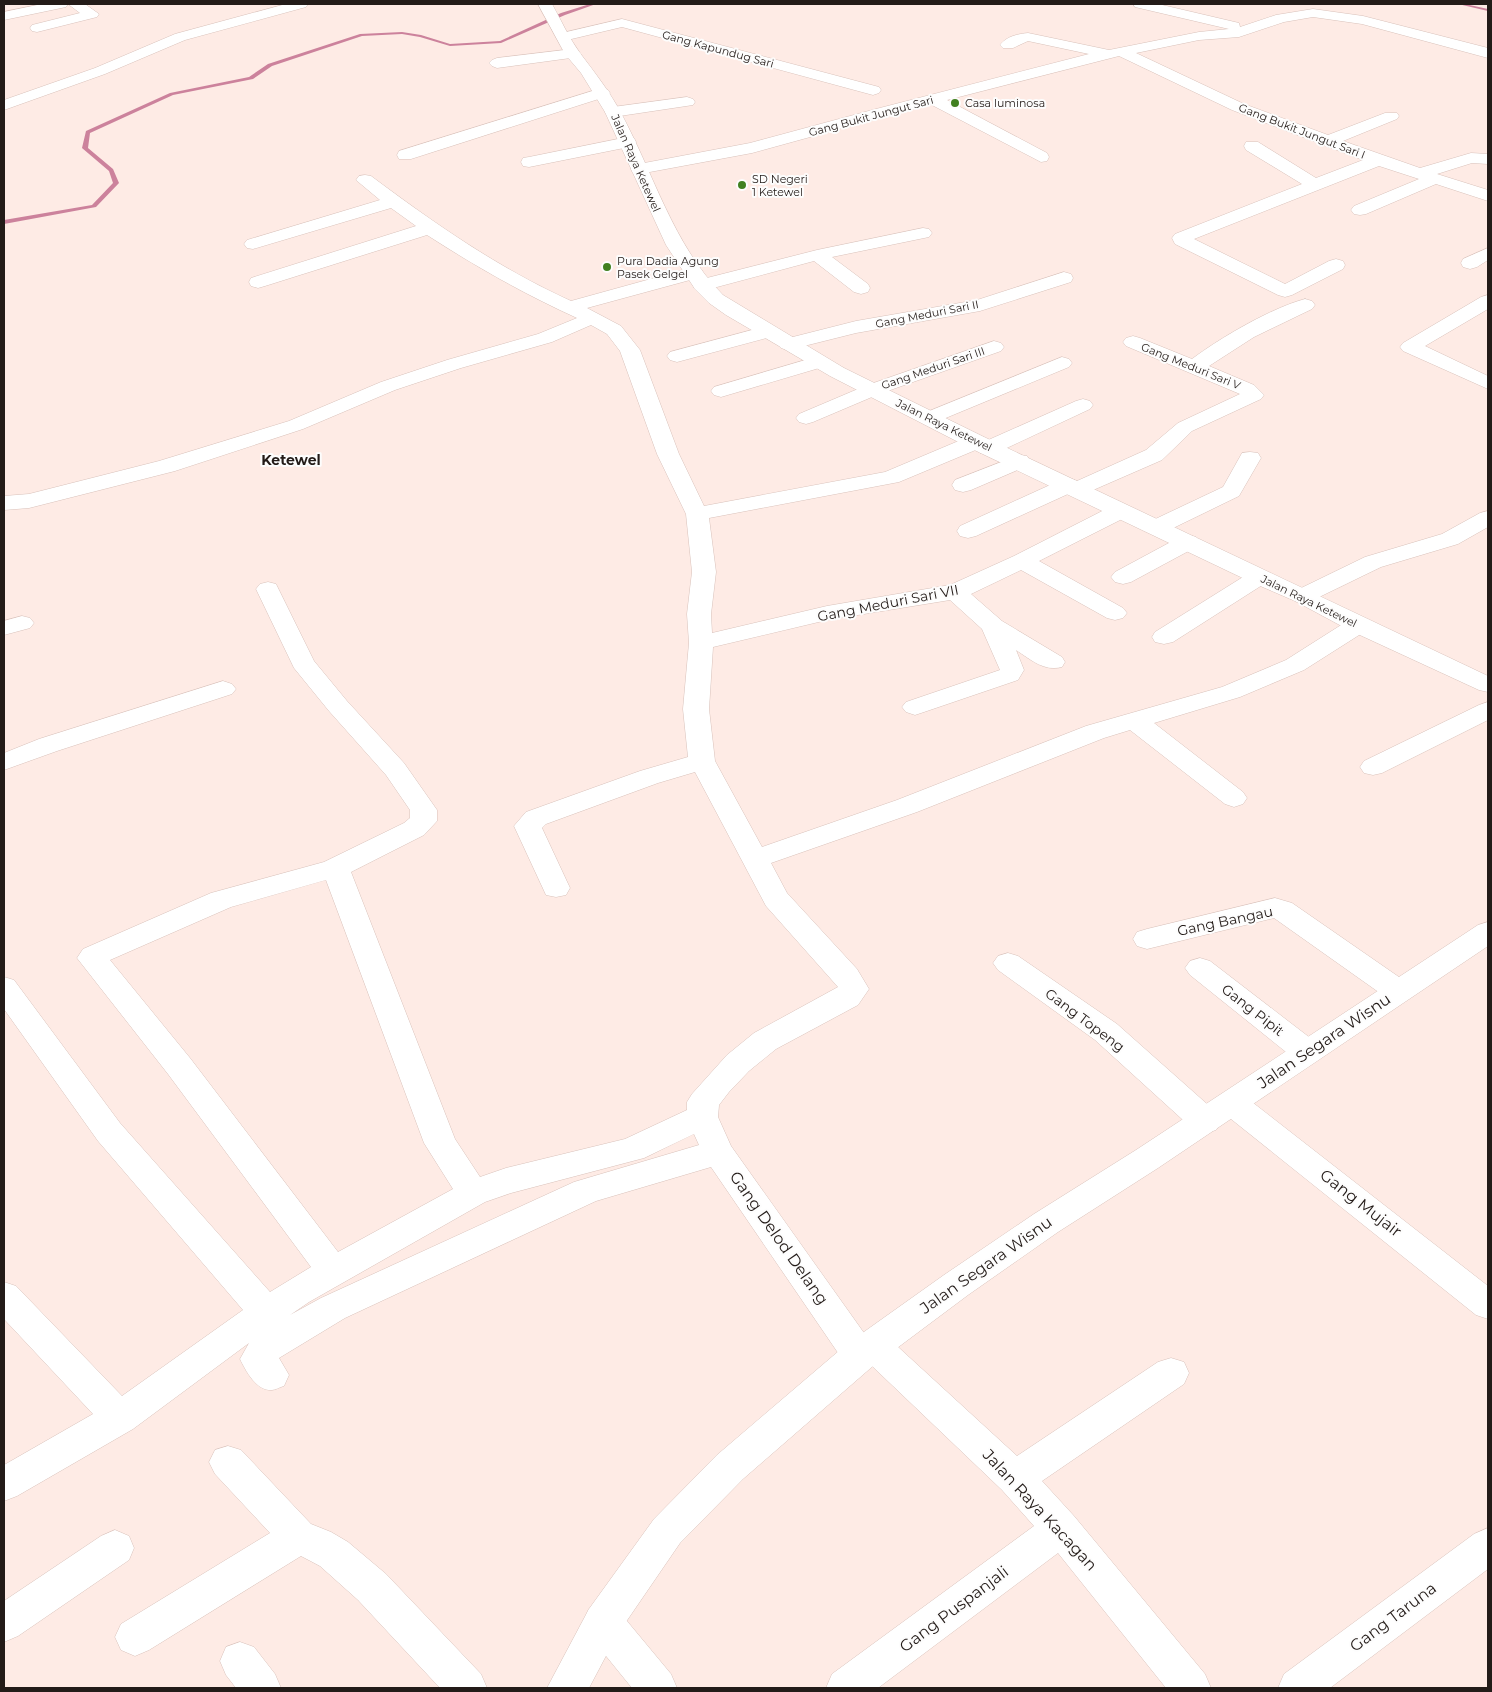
<svg xmlns="http://www.w3.org/2000/svg" width="1492" height="1692" font-family="Montserrat,sans-serif">
<style>
.lines{fill:none;stroke-linecap:round;stroke-linejoin:round}
.stream{fill:#cc829c;fill-rule:evenodd}
.street-casing{stroke:#d9c2bb;stroke-width:1}
.secondary-casing{stroke:#d9c2bb;stroke-width:1}
.street{fill:#fff;fill-rule:evenodd}
.secondary{fill:#fff;fill-rule:evenodd}
.poi-dot{fill:#418020;stroke:#fdfdfd;stroke-width:2}
.labels{text-anchor:middle;dominant-baseline:central;stroke-width:4;stroke-linejoin:round;paint-order:stroke}
.far-street-label{font-size:11px;fill:#231b18;stroke:#fdfdfd}
.far-poi-label{font-size:11px;fill:#231b18;stroke:#fdfdfd;text-anchor:start}
.far-quarter-label{font-size:14px;font-weight:bold;fill:#231b18;stroke:#fdfdfd}
.street-label{font-size:14px;fill:#231b18;stroke:#fdfdfd}
.near-street-label{font-size:16px;fill:#231b18;stroke:#fdfdfd}
</style>
<rect width="100%" height="100%" fill="#feebe5"/>
<g class="lines">
<g class="stream">
<polygon points="590,4 596,4 565,15 501,43 450,46 420,37 402,34 362,36 272,66 253,79 173,95 90,133 88,148 113,169 119,183 96,207 4,224 4,220 92,205 113,183 109,171 82,148 86,131 170,93 249,77 268,64 360,34 402,32 421,35 450,44 500,41 561,13"/>
<polygon points="1458,4 1465,4 1488,9 1488,11"/>
</g>
<defs>
<g id="street">
<polygon points="42,4 85,4 99,14 97,17 37,32 32,31 30,28 32,25 80,13 68,4 66,7 4,20 4,12"/>
<polygon points="286,4 308,4 306,7 185,40 105,74 4,110 4,100 95,68 175,34"/>
<path d="M 1133,4 L 1158,4 L 1239,23 L 1240,27 L 1276,15 L 1313,9 L 1363,16 L 1488,48 L 1488,58 L 1362,24 L 1313,17 L 1284,22 L 1239,37 L 1199,40 L 1136,53 L 1244,104 L 1328,135 L 1385,113 L 1397,113 L 1399,116 L 1397,119 L 1343,141 L 1420,168 L 1471,153 L 1488,154 L 1488,164 L 1472,163 L 1437,174 L 1488,190 L 1488,201 L 1436,184 L 1366,214 L 1360,215 L 1354,214 L 1351,210 L 1354,206 L 1419,179 L 1379,166 L 1194,239 L 1285,284 L 1329,261 L 1336,259 L 1343,261 L 1345,265 L 1343,269 L 1292,295 L 1285,297 L 1278,295 L 1175,244 L 1172,238 L 1175,234 L 1302,184 L 1246,150 L 1244,146 L 1246,142 L 1258,142 L 1316,178 L 1363,160 L 1232,110 L 1119,56 L 947,100 L 1047,153 L 1049,157 L 1047,161 L 1041,162 L 930,104 L 752,153 L 639,174 L 633,173 L 631,169 L 633,165 L 639,164 L 750,143 L 876,109 L 1089,54 L 1028,41 L 1013,48 L 1003,48 L 1000,45 C 1007,36 1018,34 1028,33 L 1109,50 L 1199,32 L 1229,29 L 1135,7 Z"/>
<polygon points="622,19 879,87 881,90 879,93 873,95 622,27 563,41 558,40 556,37 558,34"/>
<polygon points="573,49 578,51 581,54 578,57 497,68 492,66 489,63 492,60 497,58"/>
<polygon points="602,88 608,90 610,93 608,96 411,159 399,159 397,155 399,151"/>
<polygon points="687,97 693,99 695,102 693,105 613,117 607,115 605,112 607,109 613,107"/>
<polygon points="628,137 634,138 636,142 634,146 529,167 523,166 521,162 523,158 529,157"/>
<path d="M 365,175 L 371,176 C 434,223 498,268 571,301 L 694,267 L 701,269 L 703,273 L 701,277 L 587,308 L 621,326 L 640,350 L 679,454 L 704,506 L 885,472 L 968,437 L 976,436 L 984,437 L 986,441 L 1076,401 L 1083,399 L 1090,401 L 1093,405 L 1090,409 L 996,453 L 988,454 L 980,453 L 978,449 L 899,482 L 709,518 L 716,572 L 711,614 L 712,633 L 827,606 L 950,585 L 1014,556 L 1112,506 L 1120,504 L 1128,506 L 1131,511 L 1128,516 L 1039,561 L 1123,608 L 1127,613 L 1123,618 L 1115,620 L 1107,618 L 1021,570 L 971,594 L 1002,621 L 1062,657 L 1065,662 L 1062,667 C 1044,672 1030,659 1016,650 L 1024,670 L 1018,680 L 924,712 L 915,715 L 906,712 L 902,707 L 906,702 L 1000,670 L 982,629 L 950,600 L 827,620 L 713,647 L 709,709 L 715,761 L 762,847 L 897,800 L 1086,726 L 1222,687 L 1286,660 L 1349,620 L 1358,618 L 1367,620 L 1370,625 L 1367,630 L 1304,670 L 1240,697 L 1154,723 L 1243,792 L 1247,798 L 1243,804 L 1234,807 L 1225,804 L 1130,730 L 1104,738 L 917,812 L 771,863 L 787,893 L 857,969 L 869,989 L 858,1005 L 776,1049 L 749,1071 L 729,1092 L 719,1105 L 718,1117 L 731,1146 L 864,1333 L 873,1330 L 885,1335 L 1017,1456 L 1158,1362 L 1171,1358 L 1184,1362 L 1189,1373 L 1184,1384 L 1042,1481 L 1074,1516 L 1205,1674 L 1211,1688 L 1166,1688 L 1058,1553 L 878,1688 L 826,1688 L 832,1674 L 1034,1526 L 1002,1490 L 872,1366 L 860,1370 L 847,1366 L 711,1167 L 596,1201 L 345,1318 L 279,1358 L 289,1375 L 284,1386 C 280,1387 275,1390 272,1390 C 256,1391 246,1371 240,1359 L 249,1343 L 133,1429 L 17,1496 L 4,1501 L 4,1465 L 93,1414 L 4,1319 L 4,1282 L 16,1286 L 122,1396 L 243,1310 L 98,1141 L 4,1009 L 4,977 L 14,980 L 120,1123 L 270,1292 L 311,1267 L 168,1074 L 77,958 L 83,949 L 211,893 L 324,862 L 404,823 L 410,818 L 410,810 L 386,775 L 329,711 L 294,668 L 256,589 L 260,584 L 268,582 L 276,584 L 314,661 L 347,701 L 404,763 L 437,810 L 437,821 L 424,835 L 351,872 L 455,1139 L 480,1177 L 506,1168 L 625,1139 L 687,1110 L 687,1102 L 692,1094 L 727,1055 L 754,1033 L 838,987 L 766,906 L 695,772 L 658,783 L 546,824 L 542,828 L 570,888 L 566,895 L 556,897 L 546,895 L 514,826 L 526,812 L 640,771 L 688,757 L 683,709 L 689,643 L 687,614 L 692,572 L 686,514 L 657,454 L 620,351 L 607,334 L 591,325 L 552,342 L 461,368 L 395,390 L 303,429 L 175,471 L 29,508 L 4,510 L 4,496 L 29,494 L 159,461 L 289,421 L 381,382 L 447,360 L 538,334 L 577,318 C 524,294 475,266 427,235 L 265,286 L 258,288 L 251,286 L 249,282 L 251,278 L 416,226 L 391,208 L 253,249 L 247,248 L 244,244 L 247,240 L 380,200 L 356,180 L 359,176 ZM 326,880 L 424,1143 L 453,1189 L 338,1252 L 190,1058 L 110,960 L 231,907 ZM 694,1134 L 699,1145 L 574,1182 L 321,1298 L 290,1315 L 309,1302 L 485,1202 L 511,1193 L 644,1158 Z"/>
<polygon points="923,228 929,229 932,233 929,237 832,257 868,284 870,288 868,292 861,294 854,292 814,261 702,291 695,289 693,285 695,281 817,250"/>
<polygon points="1488,248 1488,260 1477,267 1470,269 1463,267 1461,263 1463,259"/>
<polygon points="1064,272 1071,274 1073,278 1071,282 980,311 856,333 788,350 781,348 778,344 781,340 856,321 977,300"/>
<polygon points="1488,295 1488,309 1425,346 1488,376 1488,389 1403,351 1400,347 1403,343 1481,297"/>
<path d="M 1305,299 L 1312,301 L 1315,305 L 1312,309 L 1254,337 L 1209,366 L 1254,385 L 1264,395 L 1261,399 L 1192,431 L 1162,460 L 1084,494 L 1076,496 L 1068,494 L 976,536 L 968,538 L 960,536 L 957,531 L 960,526 L 1061,480 L 1069,478 L 1077,481 L 1146,450 L 1178,423 L 1240,394 L 1126,346 L 1123,342 L 1126,338 L 1133,336 L 1140,338 L 1192,359 C 1220,338 1271,308 1305,299 Z"/>
<polygon points="767,326 774,328 777,332 774,336 677,362 670,360 667,356 670,352"/>
<polygon points="994,341 1001,343 1004,347 1001,351 879,394 813,422 806,424 799,422 796,418 799,414 865,386"/>
<polygon points="819,356 826,358 829,362 826,366 721,397 714,395 711,391 714,387"/>
<polygon points="1062,357 1069,359 1072,363 1069,367 936,422 929,424 922,422 919,418 922,414"/>
<polygon points="1250,452 1258,453 1261,458 1239,496 1165,532 1157,534 1149,532 1146,527 1149,522 1223,487 1242,453"/>
<polygon points="1019,455 1027,456 1030,461 1027,466 971,490 963,492 955,490 952,485 955,480"/>
<polygon points="1488,511 1488,527 1458,544 1381,567 1311,601 1303,603 1295,601 1291,596 1295,591 1365,557 1442,534 1480,513"/>
<polygon points="1188,535 1196,537 1199,542 1196,547 1131,582 1123,584 1115,582 1111,577 1115,572 1180,537"/>
<polygon points="1259,570 1267,572 1271,577 1267,582 1173,642 1164,644 1155,642 1152,637 1155,632 1251,572"/>
<polygon points="22,616 30,618 34,623 30,628 4,635 4,621"/>
<polygon points="223,681 232,684 236,689 232,694 57,751 4,770 4,753 39,739"/>
<polygon points="1488,702 1488,720 1382,773 1373,775 1364,773 1360,767 1364,761 1479,705"/>
<polygon points="1275,898 1292,903 1409,984 1413,991 1409,998 1398,1002 1387,998 1274,918 1147,949 1137,946 1133,939 1137,932 1147,929"/>
<polygon points="1008,953 1018,956 1117,1024 1216,1112 1221,1121 1216,1130 1205,1133 1194,1130 1095,1040 998,970 993,963 998,956"/>
<polygon points="1200,958 1210,961 1318,1044 1322,1052 1318,1060 1307,1063 1296,1060 1190,975 1185,968 1190,961"/>
<polygon points="1232,1091 1243,1095 1488,1286 1488,1319 1476,1315 1221,1111 1216,1103 1221,1095"/>
<polygon points="228,1446 241,1450 311,1524 331,1532 348,1542 386,1574 481,1674 487,1688 440,1688 358,1600 320,1566 301,1556 149,1650 135,1656 121,1650 115,1637 121,1624 270,1533 215,1474 209,1462 215,1450"/>
<polygon points="1488,1528 1488,1569 1330,1688 1278,1688 1284,1674 1474,1534"/>
<polygon points="115,1530 129,1536 134,1548 129,1560 18,1636 4,1642 4,1601 101,1536"/>
<polygon points="603,1603 617,1609 671,1674 677,1688 632,1688 589,1635 583,1622 589,1609"/>
<polygon points="240,1642 254,1647 275,1674 281,1688 236,1688 226,1675 220,1661 226,1647"/>
</g>
<g id="secondary">
<path d="M 538,4 L 552,4 C 561,20 569,38 580,53 C 595,73 610,92 621,113 C 654,174 673,245 723,295 L 844,368 L 984,437 L 1488,676 L 1488,692 L 1479,690 L 1349,630 L 1295,601 L 1251,582 L 968,447 L 830,376 L 726,315 L 709,303 L 695,289 L 666,245 L 605,112 L 581,73 L 565,54 Z"/>
<polygon points="1488,922 1488,946 1158,1168 1058,1232 968,1295 873,1366 743,1479 680,1543 617,1635 589,1688 547,1688 589,1609 654,1519 717,1455 847,1344 944,1275 1034,1214 1136,1150 1478,925"/>
</g>
</defs>
<use href="#street" class="street-casing"/>
<use href="#secondary" class="secondary-casing"/>
<use href="#street" class="street"/>
<use href="#secondary" class="secondary"/>
</g>
<g class="poi-dot">
<circle cx="955" cy="103" r="5"/>
<circle cx="742" cy="185" r="5"/>
<circle cx="607" cy="267" r="5"/>
</g>
<g class="labels">
<g class="far-street-label">
<text transform="translate(718 49) rotate(15)">Gang Kapundug Sari</text>
<text transform="translate(871 116) rotate(-15)">Gang Bukit Jungut Sari</text>
<text transform="translate(1302 131) rotate(21)">Gang Bukit Jungut Sari I</text>
<text transform="translate(636 163) rotate(66)">Jalan Raya Ketewel</text>
<text transform="translate(927 314) rotate(-11)">Gang Meduri Sari II</text>
<text transform="translate(1191 366) rotate(22)">Gang Meduri Sari V</text>
<text transform="translate(933 368) rotate(-19)">Gang Meduri Sari III</text>
<text transform="translate(944 425) rotate(26)">Jalan Raya Ketewel</text>
<text transform="translate(1309 601) rotate(26)">Jalan Raya Ketewel</text>
</g>
<g class="far-poi-label">
<text x="965" y="103">Casa luminosa</text>
<text x="752" y="179">SD Negeri<tspan x="752" dy="13">1 Ketewel</tspan></text>
<text x="617" y="261">Pura Dadia Agung<tspan x="617" dy="13">Pasek Gelgel</tspan></text>
</g>
<g class="far-quarter-label">
<text x="291" y="460">Ketewel</text>
</g>
<g class="street-label">
<text transform="translate(888 603) rotate(-11)">Gang Meduri Sari VII</text>
<text transform="translate(1225 921) rotate(-12)">Gang Bangau</text>
<text transform="translate(1253 1010) rotate(38)">Gang Pipit</text>
<text transform="translate(1085 1020) rotate(37)">Gang Topeng</text>
</g>
<g class="near-street-label">
<text transform="translate(1324 1041) rotate(-34)">Jalan Segara Wisnu</text>
<text transform="translate(1361 1203) rotate(38)">Gang Mujair</text>
<text transform="translate(779 1238) rotate(55)">Gang Delod Delang</text>
<text transform="translate(986 1265) rotate(-35)">Jalan Segara Wisnu</text>
<text transform="translate(1040 1510) rotate(47)">Jalan Raya Kacagan</text>
<text transform="translate(954 1609) rotate(-37)">Gang Puspanjali</text>
<text transform="translate(1393 1617) rotate(-37)">Gang Taruna</text>
</g>
</g>
<rect width="1492" height="1692" fill="none" stroke="#231b18" stroke-width="10"/>
</svg>
